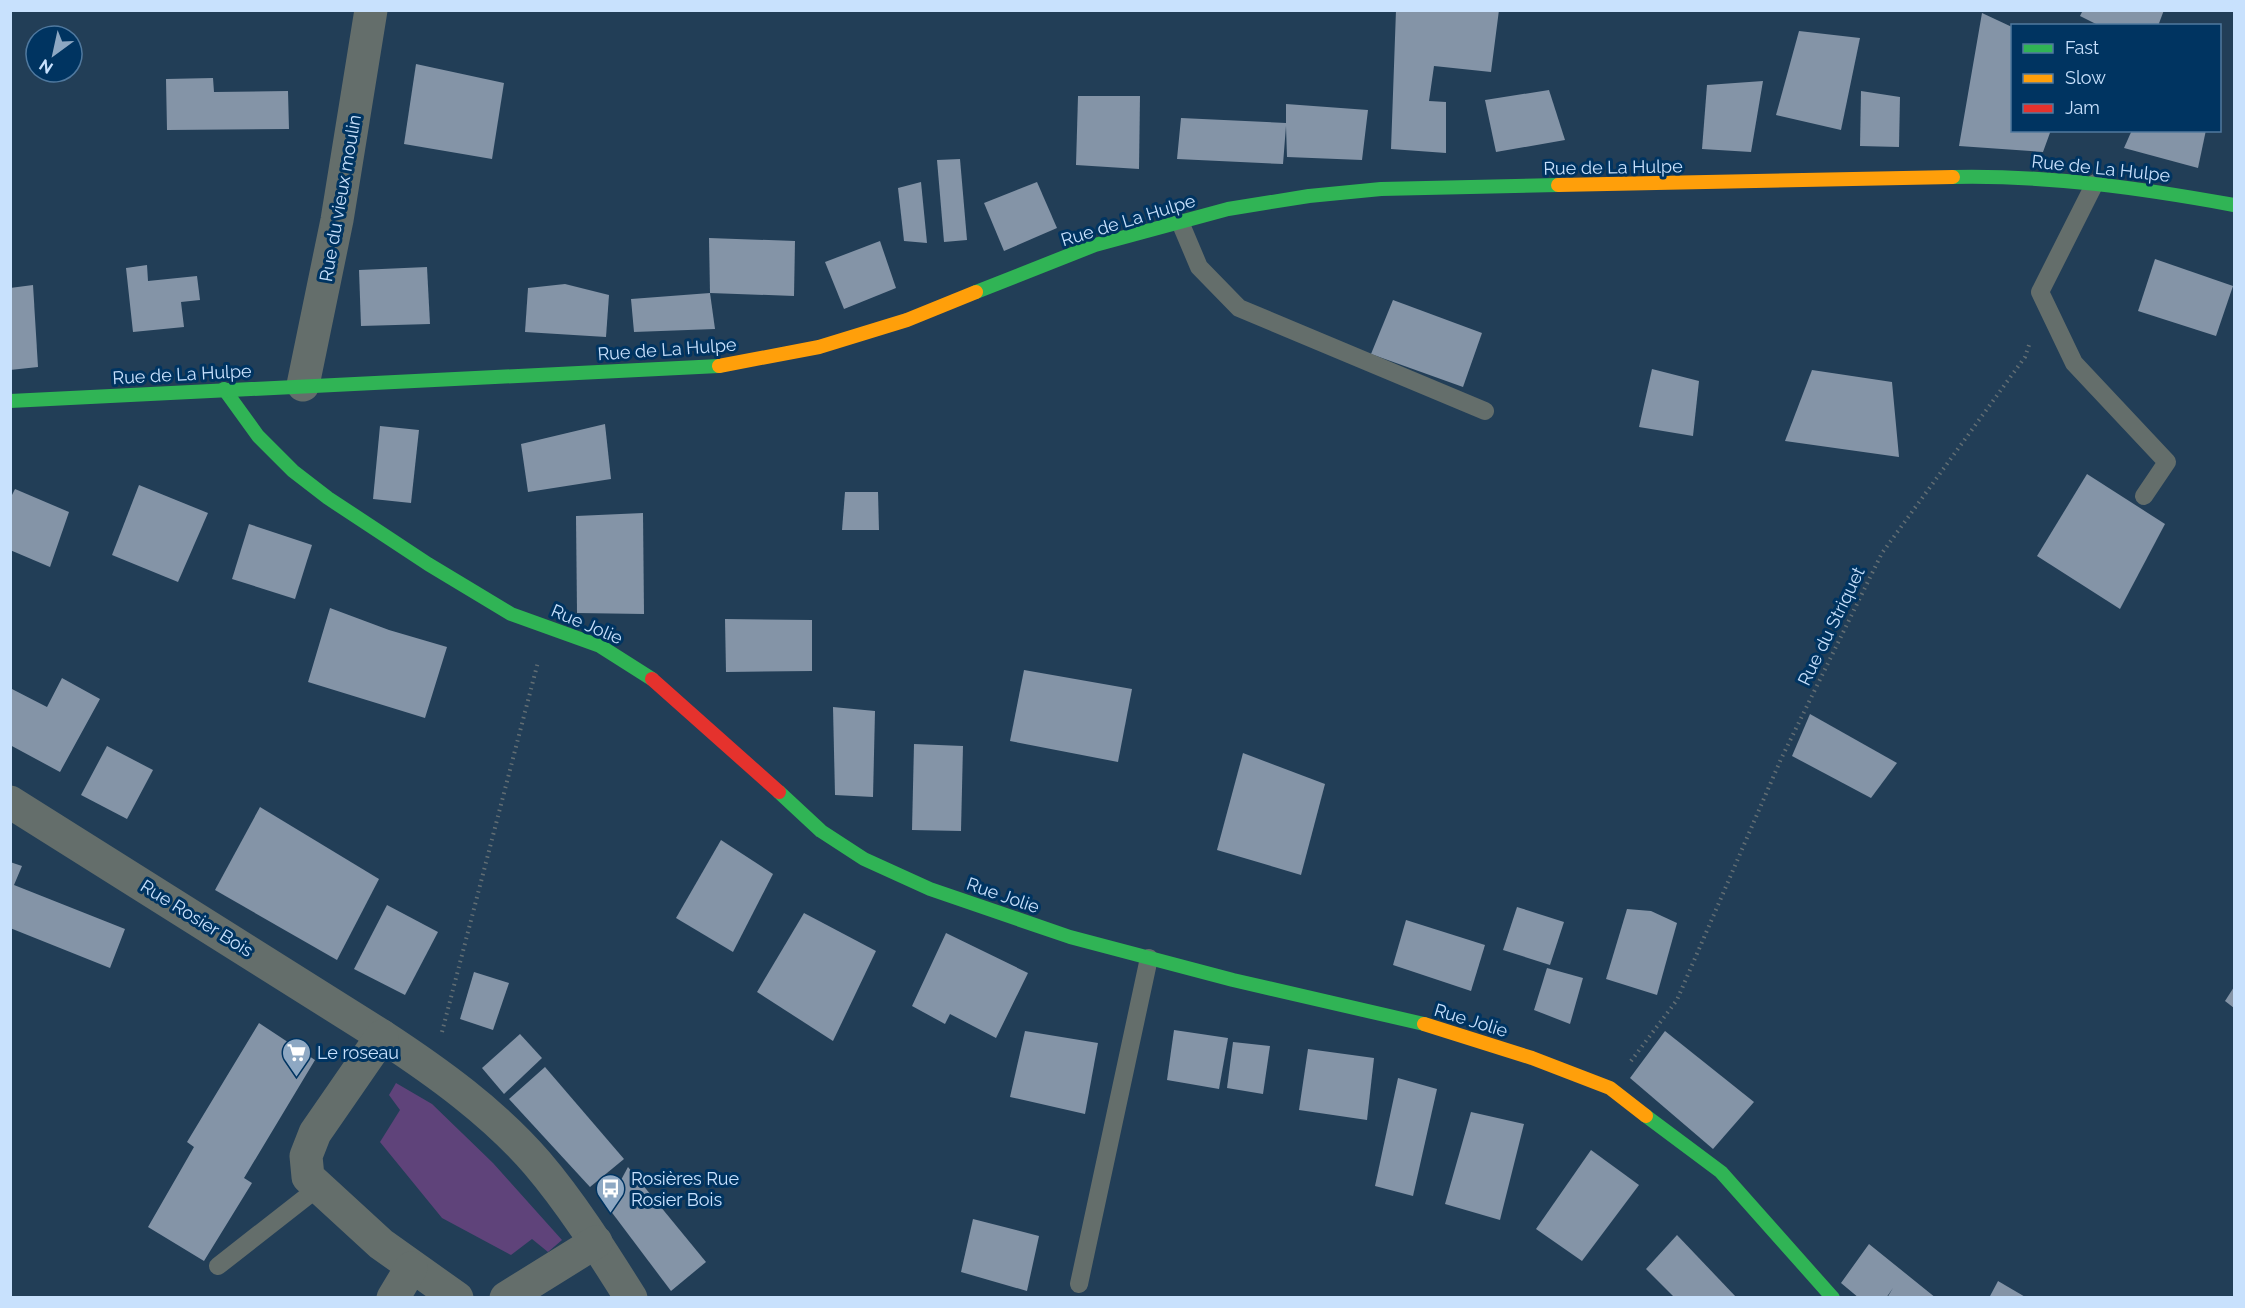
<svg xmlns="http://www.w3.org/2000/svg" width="2245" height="1308" font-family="Raleway,sans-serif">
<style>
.green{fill:#5f437a}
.building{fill:#8494a7}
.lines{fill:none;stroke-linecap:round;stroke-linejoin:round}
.path{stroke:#626e74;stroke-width:4;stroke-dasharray:1.5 4.5;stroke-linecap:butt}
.lane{stroke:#646e6b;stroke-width:18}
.street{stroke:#646e6b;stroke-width:33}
.fast{stroke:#30b455;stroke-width:14}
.slow{stroke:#ff9f0a;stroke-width:14}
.jam{stroke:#e5322d;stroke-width:14}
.labels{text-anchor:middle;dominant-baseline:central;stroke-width:6;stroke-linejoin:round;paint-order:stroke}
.street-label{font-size:18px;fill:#c8e1fd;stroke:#003461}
.poi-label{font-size:18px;fill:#c8e1fd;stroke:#003461;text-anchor:start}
</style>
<rect width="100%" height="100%" fill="#223e57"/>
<polygon class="green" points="396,1083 432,1104 493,1163 562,1240 548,1252 532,1239 511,1255 442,1218 380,1142 400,1110 389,1095"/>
<g class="building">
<polygon points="1396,10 1499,10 1491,72 1434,66 1429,101 1446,102 1446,153 1391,149"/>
<polygon points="2083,10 2164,10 2158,26 2100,26 2080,16"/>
<polygon points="1982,13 2012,27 2012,130 2051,130 2043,152 1959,146"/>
<polygon points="1799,31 1860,38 1841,130 1776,115"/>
<polygon points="416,64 504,83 492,159 404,144"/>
<polygon points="213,78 214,92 288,91 289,129 167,130 166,79"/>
<polygon points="1763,81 1751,152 1702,149 1707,85"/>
<polygon points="1549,90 1565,140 1496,152 1485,100"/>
<polygon points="1861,91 1900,97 1899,147 1860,146"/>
<polygon points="1078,96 1140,96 1139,169 1076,165"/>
<polygon points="1286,104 1368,110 1362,160 1287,157 1286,126 1283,164 1177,159 1181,118 1286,123"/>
<polygon points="2132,130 2206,130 2198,168 2124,148"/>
<polygon points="960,159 967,240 944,242 937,160"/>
<polygon points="921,182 927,243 904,241 898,188"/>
<polygon points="1037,182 1057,228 1004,251 984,203"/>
<polygon points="709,238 795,241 794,296 710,293"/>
<polygon points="880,241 896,288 844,309 825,262"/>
<polygon points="2155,259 2233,286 2216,336 2138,311"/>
<polygon points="147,265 148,281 197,276 200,300 181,302 184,327 133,332 126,268"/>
<polygon points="427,267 430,324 361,326 359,270"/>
<polygon points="565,284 609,295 606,337 525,332 528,288"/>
<polygon points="33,285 38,367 10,370 10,288"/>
<polygon points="710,293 715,329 634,332 631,299"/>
<polygon points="1393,300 1482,333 1463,387 1371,354"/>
<polygon points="1652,369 1699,381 1693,436 1639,427"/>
<polygon points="1812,370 1892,382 1899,457 1785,441"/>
<polygon points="605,424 611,479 528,492 521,444"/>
<polygon points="380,426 419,430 411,503 373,499"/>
<polygon points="2087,474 2165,524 2120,609 2037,556"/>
<polygon points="139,485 208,513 178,582 112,555"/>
<polygon points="15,489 69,512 50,567 10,550 10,499"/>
<polygon points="845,492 878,492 879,530 842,530"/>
<polygon points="643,513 644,614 577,613 576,516"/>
<polygon points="249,524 312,545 295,599 232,579"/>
<polygon points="330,608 389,630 447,647 425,718 308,682"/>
<polygon points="725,619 812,620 812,671 726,672"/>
<polygon points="1024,670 1132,689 1118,762 1010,741"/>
<polygon points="62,678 100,699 60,772 10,745 10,688 47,707"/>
<polygon points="833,707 875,711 873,797 835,795"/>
<polygon points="1810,714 1897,763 1871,798 1792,756"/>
<polygon points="914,744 963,746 961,831 912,830"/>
<polygon points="107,746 153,770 127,819 81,795"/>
<polygon points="1243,753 1325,784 1301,875 1217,850"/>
<polygon points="260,807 379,879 337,960 215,890"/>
<polygon points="721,840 773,874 733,952 676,918"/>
<polygon points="10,862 22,866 14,885 125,929 110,968 10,928"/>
<polygon points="387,905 438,932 405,995 354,969"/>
<polygon points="1517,907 1564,922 1550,965 1503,950"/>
<polygon points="1627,909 1651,911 1677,923 1657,995 1606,979"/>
<polygon points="804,913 876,951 833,1041 757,992"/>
<polygon points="1406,920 1485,945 1471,991 1393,965"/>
<polygon points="946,933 1028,973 996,1038 950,1014 945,1024 912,1006"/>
<polygon points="1547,968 1583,978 1570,1024 1534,1010"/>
<polygon points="474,972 509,983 493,1030 460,1019"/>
<polygon points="2234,987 2234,1008 2225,1001"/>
<polygon points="259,1023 315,1060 244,1178 252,1183 204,1261 148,1227 194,1147 187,1142"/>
<polygon points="1174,1030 1228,1038 1219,1089 1167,1080"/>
<polygon points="1025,1031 1098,1043 1085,1114 1010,1097"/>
<polygon points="1665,1031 1754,1102 1713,1149 1630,1078"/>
<polygon points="520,1034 542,1058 504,1094 482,1068"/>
<polygon points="1233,1042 1270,1046 1263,1094 1227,1088"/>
<polygon points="1308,1049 1374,1058 1367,1120 1299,1110"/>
<polygon points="545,1067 624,1159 590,1187 509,1099"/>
<polygon points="1398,1078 1437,1089 1413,1196 1375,1186"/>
<polygon points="1471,1112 1524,1124 1500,1220 1445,1204"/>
<polygon points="1591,1150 1639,1185 1582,1261 1536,1229"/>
<polygon points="628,1167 706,1262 671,1291 607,1206"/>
<polygon points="973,1219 1039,1236 1027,1291 961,1272"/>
<polygon points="1677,1235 1737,1298 1675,1298 1646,1269"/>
<polygon points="1869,1244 1936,1298 1887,1298 1893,1288 1886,1298 1859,1298 1841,1283"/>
<polygon points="1998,1281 2027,1298 1989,1298"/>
</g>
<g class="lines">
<g class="path">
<polyline points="442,1032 538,662"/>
<polyline points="1631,1061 1677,1000 1781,759 1882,553 2025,357 2030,342"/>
</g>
<g class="lane">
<polyline points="2095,183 2040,292 2074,363 2167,462 2144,496"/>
<polyline points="1180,222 1199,267 1239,308 1485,411"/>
<polyline points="218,1266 319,1187"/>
<polyline points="1079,1284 1149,958"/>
</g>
<g class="street">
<polyline points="303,385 337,220 371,10"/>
<path d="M 10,802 L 382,1036 C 437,1072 494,1113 537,1163 C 572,1204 602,1252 631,1298"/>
<polyline points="382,1036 315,1133 306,1156 308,1177 381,1244 457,1298"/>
<polyline points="393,1298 411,1268"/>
<polyline points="506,1298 596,1242"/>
</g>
<g class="fast">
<path d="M 1953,177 C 2047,175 2141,188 2234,205"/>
<polyline points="976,292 1095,245 1228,209 1309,196 1381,189 1558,185"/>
<polyline points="224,389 258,436 293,471 328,498 428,564 511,614 600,646 652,679"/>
<polyline points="10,401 719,366"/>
<polyline points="779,792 821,831 864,859 930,889 1070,937 1233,980 1424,1024"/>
<polyline points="1646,1116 1721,1172 1833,1298"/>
</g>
<g class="slow">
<polyline points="1558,185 1953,177"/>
<polyline points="719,366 819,347 907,320 976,292"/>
<polyline points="1424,1024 1532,1058 1610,1088 1646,1116"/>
</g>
<polyline class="jam" points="652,679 779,792"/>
</g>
<defs>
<symbol id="supermarket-pin" viewBox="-11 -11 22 30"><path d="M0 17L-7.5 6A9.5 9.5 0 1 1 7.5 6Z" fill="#8ea8c3" stroke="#003461"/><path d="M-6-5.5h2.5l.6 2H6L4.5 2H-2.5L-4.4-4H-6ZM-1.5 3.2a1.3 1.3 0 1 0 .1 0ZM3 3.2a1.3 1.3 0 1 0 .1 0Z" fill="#fff"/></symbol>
<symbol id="bus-pin" viewBox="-11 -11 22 30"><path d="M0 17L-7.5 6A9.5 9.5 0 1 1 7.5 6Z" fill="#8ea8c3" stroke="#003461"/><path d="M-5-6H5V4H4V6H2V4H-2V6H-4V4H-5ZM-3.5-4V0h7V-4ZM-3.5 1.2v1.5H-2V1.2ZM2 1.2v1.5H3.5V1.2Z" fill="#fff"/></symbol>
</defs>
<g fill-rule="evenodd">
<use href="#supermarket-pin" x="280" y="1036" width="33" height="45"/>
<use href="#bus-pin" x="594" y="1172" width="33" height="45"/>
</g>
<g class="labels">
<g class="street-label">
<text transform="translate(1613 167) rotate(-1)">Rue de La Hulpe</text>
<text transform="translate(2101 168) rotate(6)">Rue de La Hulpe</text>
<text transform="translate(340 198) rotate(-80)">Rue du vieux moulin</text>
<text transform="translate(1128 220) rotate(-17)">Rue de La Hulpe</text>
<text transform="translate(667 349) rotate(-4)">Rue de La Hulpe</text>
<text transform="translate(182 374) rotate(-3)">Rue de La Hulpe</text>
<text transform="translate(587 624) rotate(23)">Rue Jolie</text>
<text transform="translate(1831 626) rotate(-64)">Rue du Striquet</text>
<text transform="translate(1003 895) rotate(19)">Rue Jolie</text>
<text transform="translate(197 918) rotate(32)">Rue Rosier Bois</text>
<text transform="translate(1471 1020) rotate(17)">Rue Jolie</text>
</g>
<g class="poi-label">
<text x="317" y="1052">Le roseau</text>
<text x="631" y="1178">Rosières Rue<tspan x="631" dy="21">Rosier Bois</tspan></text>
</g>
</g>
<rect width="2245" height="1308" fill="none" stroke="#c8e1fd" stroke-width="24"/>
<rect x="2011" y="24" width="210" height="108" fill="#003461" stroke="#50799f" stroke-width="1.5"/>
<rect x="2023" y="44" width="30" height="9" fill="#30b455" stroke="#50799f" stroke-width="1.5"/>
<text x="2065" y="54" font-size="18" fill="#c8e1fd">Fast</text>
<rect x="2023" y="74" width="30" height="9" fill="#ff9f0a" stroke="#50799f" stroke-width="1.5"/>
<text x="2065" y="84" font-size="18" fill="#c8e1fd">Slow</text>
<rect x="2023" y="104" width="30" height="9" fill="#e5322d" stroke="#50799f" stroke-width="1.5"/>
<text x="2065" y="114" font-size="18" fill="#c8e1fd">Jam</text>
<g transform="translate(54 54) rotate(213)"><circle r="28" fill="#003461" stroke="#50799f" stroke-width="1.5"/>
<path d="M0-4.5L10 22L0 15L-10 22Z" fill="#8ea8c3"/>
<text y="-9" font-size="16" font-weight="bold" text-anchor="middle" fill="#c8e1fd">N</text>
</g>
</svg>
